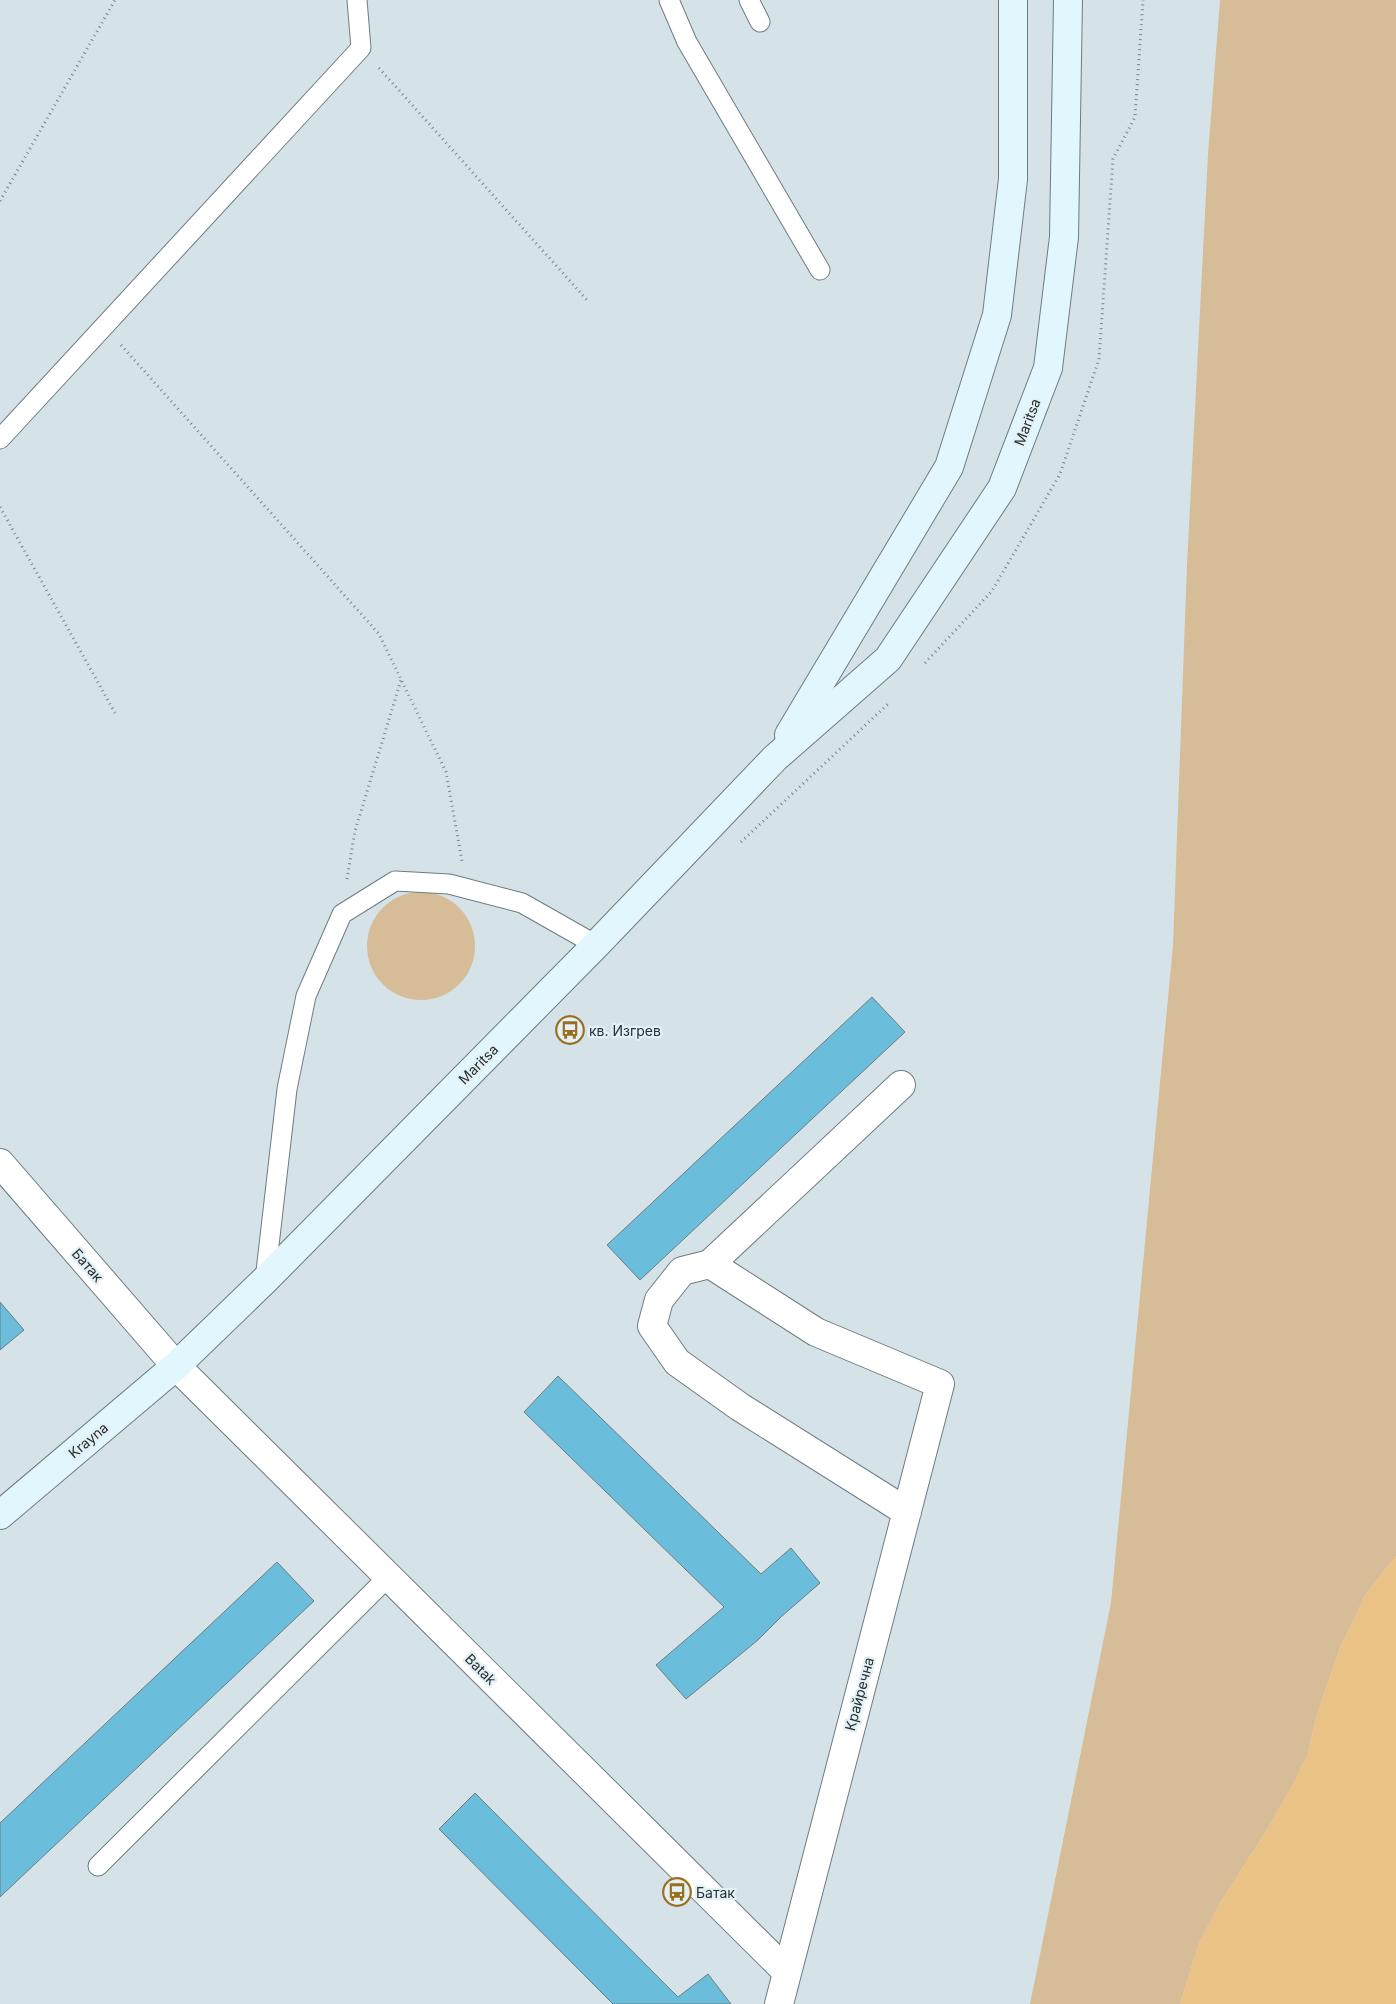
<svg xmlns="http://www.w3.org/2000/svg" width="1396" height="2004" font-family="Inter,sans-serif">
<style>
.green{fill:#d6bd98}
.water{fill:#ebc285}
.building{fill:#6abedb;stroke:#6f7c81}
.lines{fill:none;stroke-linecap:round;stroke-linejoin:round}
.lane-casing{stroke:#6e7c81;stroke-width:21}
.street-casing{stroke:#6e7c81;stroke-width:30}
.secondary-casing{stroke:#6e7c81;stroke-width:30}
.path{stroke:#7a8387;stroke-width:3;stroke-dasharray:1 4;stroke-linecap:butt}
.lane{stroke:#fff;stroke-width:19}
.street{stroke:#fff;stroke-width:28}
.secondary{stroke:#e2f6fe;stroke-width:28}
.labels{text-anchor:middle;dominant-baseline:central;stroke-width:4.5;stroke-linejoin:round;paint-order:stroke}
.street-label{font-size:14px;fill:#292f31;stroke:#e2f1f6}
.poi-label{font-size:14px;fill:#292f31;stroke:#e2f1f6;text-anchor:start}
</style>
<rect width="100%" height="100%" fill="#d5e3e9"/>
<g class="green">
<polygon points="1220,0 1396,0 1396,1556 1366,1594 1340,1648 1317,1714 1308,1753 1295,1781 1265,1833 1220,1903 1199,1943 1180,2004 1030,2004 1111,1603 1173,945 1187,565 1208,154"/>
<circle cx="421" cy="946" r="54"/>
</g>
<polygon class="water" points="1396,1556 1396,2004 1180,2004 1199,1943 1220,1903 1265,1833 1295,1781 1308,1753 1317,1714 1340,1648 1366,1594"/>
<g class="building">
<polygon points="872,997 905,1032 640,1280 607,1245"/>
<polygon points="0,1302 24,1330 0,1350"/>
<polygon points="558,1376 761,1574 791,1548 820,1583 782,1616 758,1640 686,1699 656,1665 724,1607 524,1412"/>
<polygon points="277,1562 314,1601 0,1897 0,1823"/>
<polygon points="475,1793 678,1997 708,1974 731,2004 613,2004 439,1829"/>
</g>
<g class="lines">
<defs>
<g id="lane">
<polyline points="669,0 687,42 820,270"/>
<polyline points="749,0 760,22"/>
<polyline points="0,439 361,48 357,0"/>
<polyline points="265,1280 287,1089 306,996 342,914 395,881 449,884 522,903 596,945"/>
<polyline points="98,1866 388,1577"/>
</g>
<g id="street">
<polyline points="0,1163 176,1366 786,1971"/>
<polyline points="710,1264 901,1085"/>
<polyline points="779,2004 940,1384 816,1332 710,1264 682,1271 659,1300 652,1326 677,1362 740,1407 907,1512"/>
</g>
<g id="secondary">
<polyline points="789,735 949,467 997,315 1013,179 1013,0"/>
<polyline points="0,1515 176,1366 265,1280 596,945 775,758 888,659 1002,488 1048,368 1064,237 1068,0"/>
</g>
</defs>
<use href="#lane" class="lane-casing"/>
<use href="#street" class="street-casing"/>
<use href="#secondary" class="secondary-casing"/>
<g class="path">
<polyline points="379,68 587,300"/>
<polyline points="0,201 115,0"/>
<polyline points="121,345 379,634 446,772 462,861"/>
<polyline points="0,507 115,713"/>
<polyline points="925,663 992,591 1060,474 1099,359 1113,159 1135,117 1143,0"/>
<polyline points="741,842 889,703"/>
<polyline points="347,879 355,831 401,680"/>
</g>
<use href="#lane" class="lane"/>
<use href="#street" class="street"/>
<use href="#secondary" class="secondary"/>
</g>
<defs>
<symbol id="bus-ring" viewBox="-11 -11 22 22"><circle r="9.5" fill="#e2f1f6" stroke="#9a6e1d" stroke-width="1.5"/><path d="M-5-6H5V4H4V6H2V4H-2V6H-4V4H-5ZM-3.5-4V0h7V-4ZM-3.5 1.2v1.5H-2V1.2ZM2 1.2v1.5H3.5V1.2Z" fill="#9a6e1d"/></symbol>
</defs>
<g fill-rule="evenodd">
<use href="#bus-ring" x="554" y="1014" width="32" height="32"/>
<use href="#bus-ring" x="661" y="1876" width="32" height="32"/>
</g>
<g class="labels">
<g class="street-label">
<text transform="translate(1027 422) rotate(-69)">Maritsa</text>
<text transform="translate(478 1064) rotate(-45)">Maritsa</text>
<text transform="translate(88 1265) rotate(49)">Батак</text>
<text transform="translate(88 1440) rotate(-40)">Krayna</text>
<text transform="translate(481 1669) rotate(45)">Batak</text>
<text transform="translate(859 1694) rotate(-75)">Крайречна</text>
</g>
<g class="poi-label">
<text x="589" y="1030">кв. Изгрев</text>
<text x="696" y="1892">Батак</text>
</g>
</g>
</svg>
